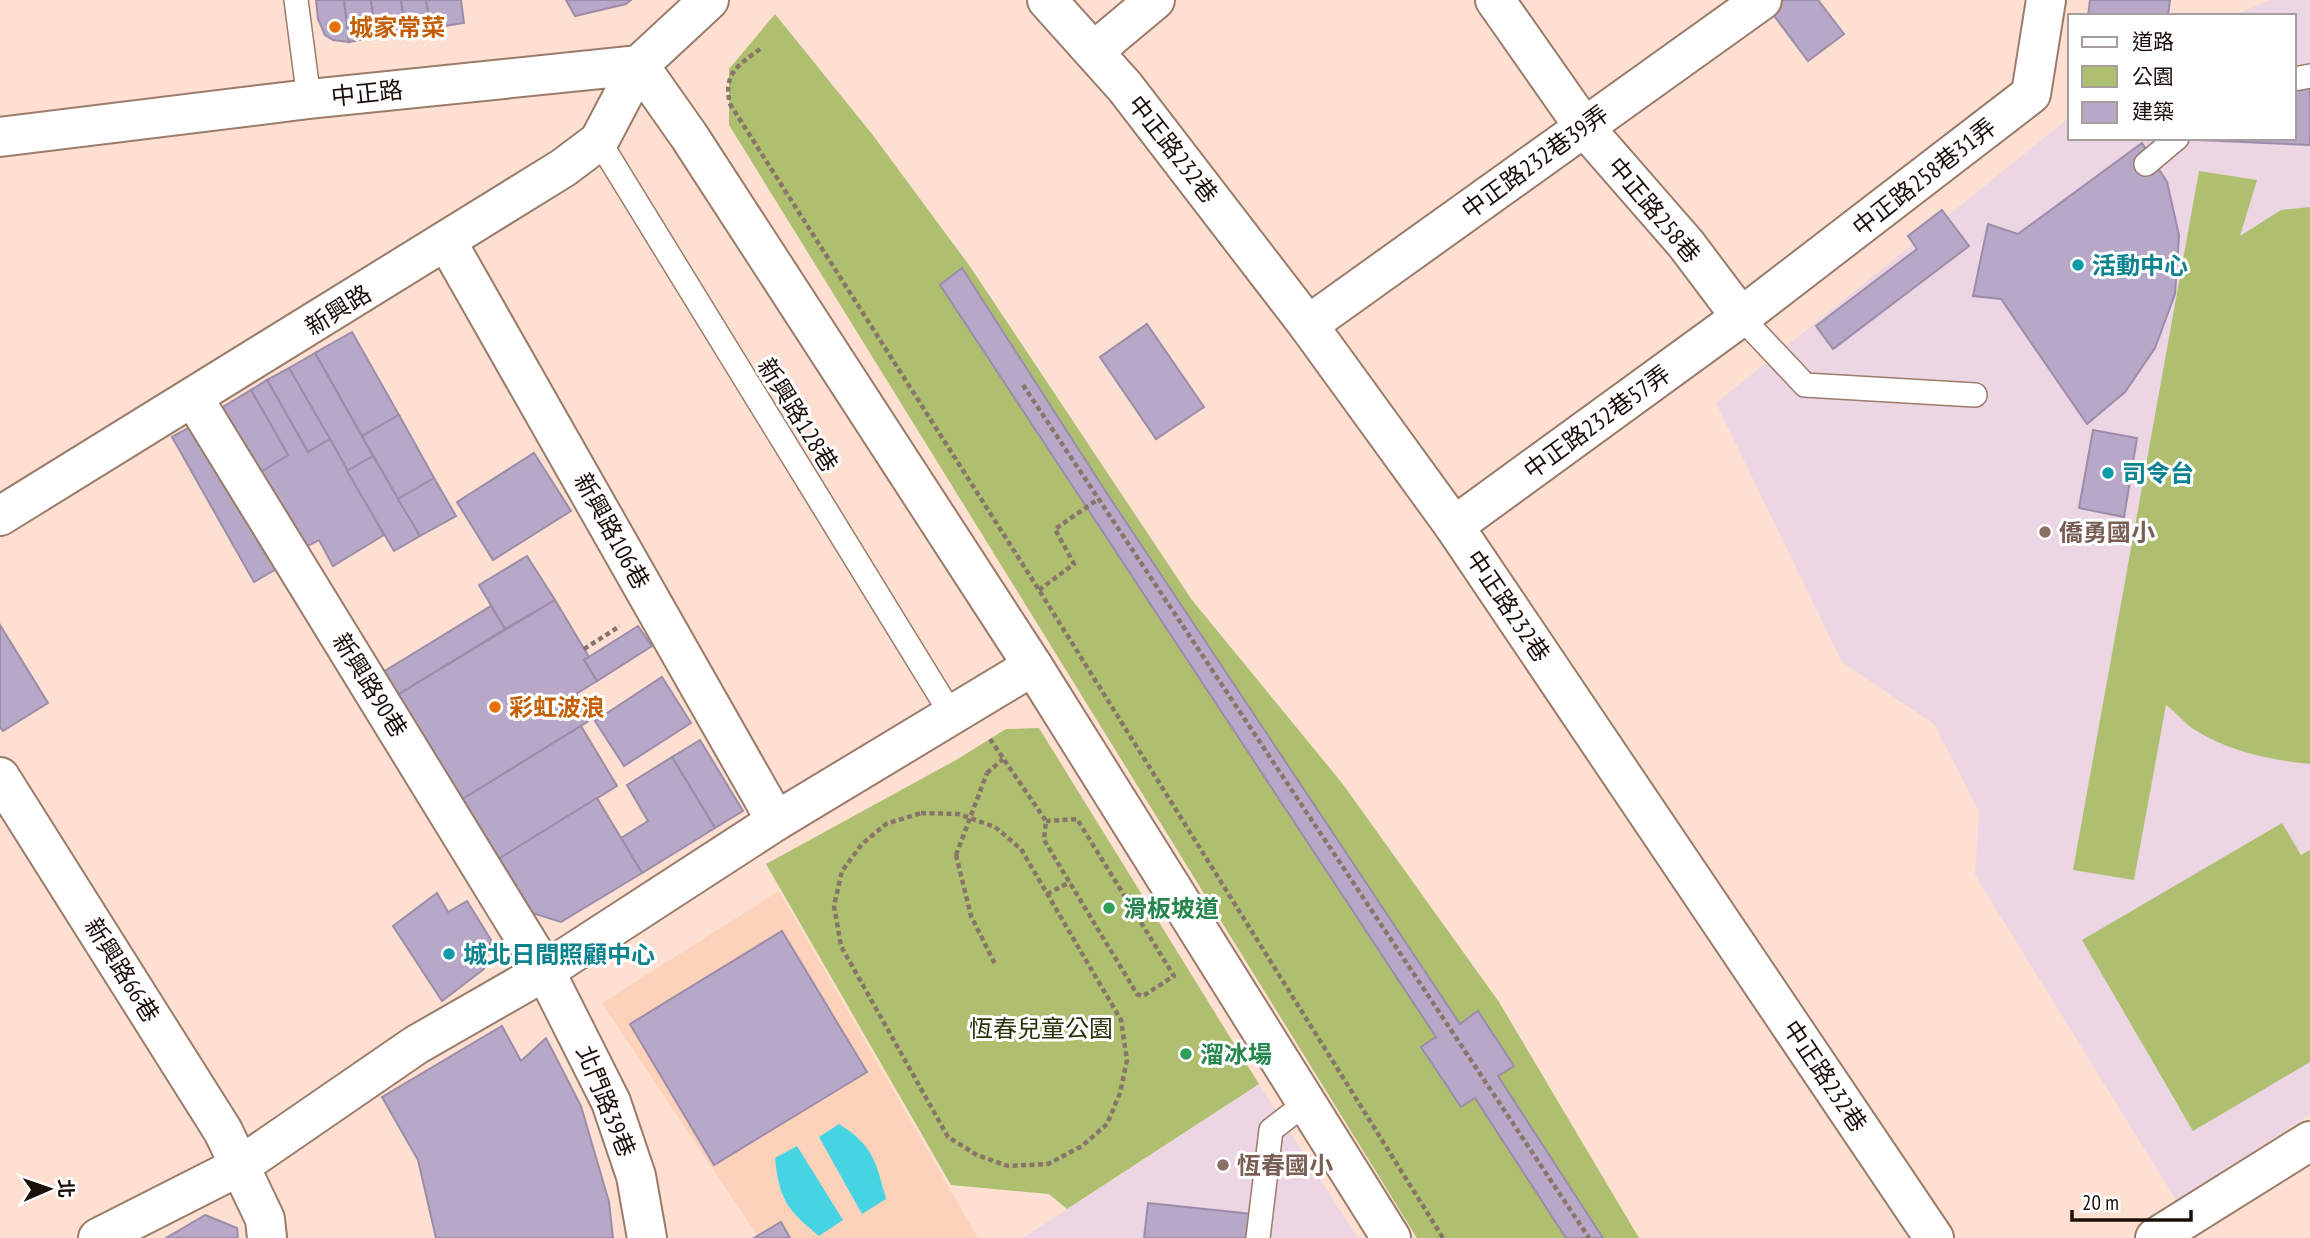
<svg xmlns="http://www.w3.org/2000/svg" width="2310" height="1238" font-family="'PT Sans Narrow','Noto Sans TC',sans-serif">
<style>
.built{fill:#fdd2bb}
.education{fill:#ecd6e4}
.green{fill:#afbf70}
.water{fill:#46d4e2}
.building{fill:#b8a8c7;stroke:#9c8caa;stroke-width:2}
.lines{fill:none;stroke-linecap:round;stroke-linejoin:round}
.lane-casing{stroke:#9b7b6a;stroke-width:26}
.street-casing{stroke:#9b7b6a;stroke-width:42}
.secondary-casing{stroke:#9b7b6a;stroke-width:42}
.path{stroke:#89746a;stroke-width:4.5;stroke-dasharray:5 3.5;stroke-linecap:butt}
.lane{stroke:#fff;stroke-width:23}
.street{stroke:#fff;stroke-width:38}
.secondary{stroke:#fff;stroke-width:38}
.path-bridge{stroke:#89746a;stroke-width:4.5;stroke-dasharray:5 3.5;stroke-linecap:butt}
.food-dot{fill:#e8710a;stroke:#fff;stroke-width:2.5}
.culture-dot{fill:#0f9aa8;stroke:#fff;stroke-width:2.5}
.education-dot{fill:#8d6e63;stroke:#fff;stroke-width:2.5}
.leisure-dot{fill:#2e9e5b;stroke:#fff;stroke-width:2.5}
.labels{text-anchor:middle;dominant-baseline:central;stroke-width:6;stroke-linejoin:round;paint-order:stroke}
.food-label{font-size:24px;font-weight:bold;fill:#c56008;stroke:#fff;text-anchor:start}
.street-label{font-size:24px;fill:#1b0f09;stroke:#fff}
.culture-label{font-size:24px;font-weight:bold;fill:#0d838f;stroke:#fff;text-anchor:start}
.education-label{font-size:24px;font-weight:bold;fill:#785e54;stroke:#fff;text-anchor:start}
.leisure-label{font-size:24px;font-weight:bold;fill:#27864d;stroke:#fff;text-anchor:start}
.park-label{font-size:24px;fill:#2c330b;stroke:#fff}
</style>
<rect width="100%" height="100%" fill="#fde0d1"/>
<polygon class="built" points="779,891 978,1238 754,1238 757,1235 602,1003"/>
<g class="education">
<polygon points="2270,0 2310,0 2310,1115 2176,1200 1975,875 1979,811 1934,724 1842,662 1716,403 2070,117 2070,138 2294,138 2294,16 2232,16"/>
<polygon points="1259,1084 1358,1238 1023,1238"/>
</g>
<g class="green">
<polygon points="775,14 872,134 969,265 1192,600 1342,783 1499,1002 1639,1238 1417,1238 729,125 729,69"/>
<path d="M 2199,171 L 2257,180 L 2240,236 L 2281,210 L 2310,207 L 2310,764 C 2270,760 2230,752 2195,730 C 2185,724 2176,712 2166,705 L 2134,880 L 2073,870 Z"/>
<polygon points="1039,728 1259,1084 1067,1209 1049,1194 951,1185 766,864 956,760 1006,729"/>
<polygon points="2282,823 2301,855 2310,850 2310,1062 2193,1131 2082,940"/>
</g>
<g class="water">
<path d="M 839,1124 C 873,1145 876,1162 886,1199 L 862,1214 L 819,1137 Z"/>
<path d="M 797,1146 L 843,1220 L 819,1236 C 787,1210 779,1199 775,1158 Z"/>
</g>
<g class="building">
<polygon points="316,0 344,0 349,42 333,40 325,35 318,19"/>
<polygon points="344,0 371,0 376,37 349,42"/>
<polygon points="371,0 401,0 406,32 376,37"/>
<polygon points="401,0 426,0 431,28 406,32"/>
<polygon points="426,0 461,0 464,23 431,28"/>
<polygon points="566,0 631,0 626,4 575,16"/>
<polygon points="1780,0 1818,0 1844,34 1808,61 1769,9"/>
<polygon points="2090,0 2170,0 2168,16 2088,16"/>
<polygon points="2294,71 2310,72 2310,145 2176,139 2294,138"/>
<polygon points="2142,143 2167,182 2179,235 2175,294 2155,348 2125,392 2087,424 2001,299 1973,296 1988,224 2018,234"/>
<polygon points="1942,210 1969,246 1833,349 1816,326 1917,249 1908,236"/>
<polygon points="962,268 1108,495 1460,1024 1478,1011 1514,1066 1498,1076 1603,1238 1566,1238 1475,1098 1461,1107 1421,1047 1436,1037 940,285"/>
<polygon points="1147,324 1204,407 1156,439 1100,357"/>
<polygon points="352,332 399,415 362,436 315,353"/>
<polygon points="315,353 373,456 347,471 289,368"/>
<polygon points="289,368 330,439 308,452 267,380"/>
<polygon points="267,380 308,452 330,439 384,535 333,566 319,540 302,549 259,473 288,455 251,390"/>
<polygon points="251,390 288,455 259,473 221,408"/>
<polygon points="399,415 434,478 398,499 362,436"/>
<polygon points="195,424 278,568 254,582 172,437"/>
<polygon points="2093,430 2137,438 2124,517 2079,508"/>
<polygon points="534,453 571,511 493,560 457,502"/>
<polygon points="373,456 420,536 394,551 347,471"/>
<polygon points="434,478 456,516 420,536 398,499"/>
<polygon points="527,556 555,600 505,629 479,585"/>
<polygon points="555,600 589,657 584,660 597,681 576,694 592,719 461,800 397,695"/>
<polygon points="491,606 505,629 397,695 383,672"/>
<polygon points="0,625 48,703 3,731 0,727"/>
<polygon points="638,626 652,646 597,681 584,660"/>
<polygon points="662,677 691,723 624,766 595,721"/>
<polygon points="581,726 617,786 497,860 461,800"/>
<polygon points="700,740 743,811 715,828 672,757"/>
<polygon points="672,757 715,828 642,873 621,838 648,821 627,785"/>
<polygon points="597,798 642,873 561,922 529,912 497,860"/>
<polygon points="437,893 448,912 467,901 491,940 484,969 442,1001 393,926"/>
<polygon points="782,931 867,1072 714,1165 630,1024"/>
<polygon points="502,1026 521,1061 546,1038 581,1106 609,1202 613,1238 436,1238 418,1160 382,1097"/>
<polygon points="1148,1203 1252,1214 1249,1238 1144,1238"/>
<polygon points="205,1215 237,1228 238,1238 166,1238"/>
<polygon points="781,1222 790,1238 754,1238 757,1236"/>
</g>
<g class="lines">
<defs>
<g id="lane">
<polyline points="296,0 309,99"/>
<polyline points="2294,79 2310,76"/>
<polyline points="599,141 953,717"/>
<polyline points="2146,164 2177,138"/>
<polyline points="1741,317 1805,385 1975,395"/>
<polyline points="1258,1238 1271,1130 1306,1103"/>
</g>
<g id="street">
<polyline points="1047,0 1125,87 1308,325 1454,526 1934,1238"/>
<polyline points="1495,0 1584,127 1686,244 1741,317"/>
<polyline points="1094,51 1155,0"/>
<polyline points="447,242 776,821"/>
<polyline points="1308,325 1762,0"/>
<polyline points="194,399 545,971 611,1102 636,1176 647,1238"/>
<polyline points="0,516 563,168 599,141 639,65 689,136 1033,666 1391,1238"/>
<polyline points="1454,526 1741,317 2031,94 2046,0"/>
<polyline points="0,777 223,1131 265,1219 267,1238"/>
<polyline points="98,1238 240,1166 416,1045 545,971 776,821 1033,666"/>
<polyline points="2155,1238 2310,1141"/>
</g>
<polyline id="secondary" points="0,137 309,99 639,65 709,0"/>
</defs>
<use href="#lane" class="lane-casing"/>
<use href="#street" class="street-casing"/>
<use href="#secondary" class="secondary-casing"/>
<g class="path">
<path d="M 760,49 C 737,66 723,74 730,104 L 1039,590 L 1443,1238"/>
<polyline points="1023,385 1589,1238"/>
<polyline points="1039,590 1074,564 1055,529 1097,500"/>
<polyline points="584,649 620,626"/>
<polyline points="990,739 1046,821 1044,840 1137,994 1143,996 1174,976 1077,819 1046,821"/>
<polyline points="987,773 1003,759"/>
<polygon points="921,813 959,814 995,827 1021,849 1121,1020 1127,1060 1120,1093 1107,1124 1082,1146 1048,1164 1008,1166 977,1155 948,1137 841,946 834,906 842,871 862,844 886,824"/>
<polyline points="956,855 971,916 995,964"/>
<polyline points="1047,894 1070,882"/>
</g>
<use href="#lane" class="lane"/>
<use href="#street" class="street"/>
<use href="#secondary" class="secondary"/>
<polyline class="path-bridge" points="956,855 987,773"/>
</g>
<g class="food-dot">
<circle cx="335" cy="27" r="7"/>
<circle cx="495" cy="707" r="7"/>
</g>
<g class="culture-dot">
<circle cx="2078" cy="265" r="7"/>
<circle cx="2108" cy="473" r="7"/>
<circle cx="449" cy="954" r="7"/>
</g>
<g class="education-dot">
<circle cx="2045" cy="532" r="7"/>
<circle cx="1223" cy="1165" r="7"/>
</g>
<g class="leisure-dot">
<circle cx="1109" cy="908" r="7"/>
<circle cx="1186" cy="1054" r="7"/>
</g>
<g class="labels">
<g class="food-label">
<text x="349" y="27">城家常菜</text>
<text x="509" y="707">彩虹波浪</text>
</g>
<g class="street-label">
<text transform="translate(367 93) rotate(-6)">中正路</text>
<text transform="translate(1173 149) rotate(52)">中正路232巷</text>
<text transform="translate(1535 162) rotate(-36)">中正路232巷39弄</text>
<text transform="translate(1924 177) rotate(-38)">中正路258巷31弄</text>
<text transform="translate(1654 210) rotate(50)">中正路258巷</text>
<text transform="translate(338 310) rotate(-32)">新興路</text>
<text transform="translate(798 415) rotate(58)">新興路128巷</text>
<text transform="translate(1597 422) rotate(-36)">中正路232巷57弄</text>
<text transform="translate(612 531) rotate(61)">新興路106巷</text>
<text transform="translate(1508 606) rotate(56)">中正路232巷</text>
<text transform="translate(370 685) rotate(58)">新興路90巷</text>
<text transform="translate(122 970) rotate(58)">新興路66巷</text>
<text transform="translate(1825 1076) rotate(56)">中正路232巷</text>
<text transform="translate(606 1101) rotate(68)">北門路39巷</text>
</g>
<g class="culture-label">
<text x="2092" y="265">活動中心</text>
<text x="2122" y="473">司令台</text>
<text x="463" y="954">城北日間照顧中心</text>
</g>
<g class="education-label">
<text x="2059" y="532">僑勇國小</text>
<text x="1237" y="1165">恆春國小</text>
</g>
<g class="leisure-label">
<text x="1123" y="908">滑板坡道</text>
<text x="1200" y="1054">溜冰場</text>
</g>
<g class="park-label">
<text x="1041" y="1028">恆春兒童公園</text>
</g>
</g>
<rect x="2068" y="14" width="228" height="126" fill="#ffffff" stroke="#a49f9d" stroke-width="2"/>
<rect x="2082" y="37" width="35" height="10" fill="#ffffff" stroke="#a49f9d" stroke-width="2"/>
<text x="2132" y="49" font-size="21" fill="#1b0f09">道路</text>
<rect x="2082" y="66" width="35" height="21" fill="#afbf70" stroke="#a49f9d" stroke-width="2"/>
<text x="2132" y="84" font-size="21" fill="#1b0f09">公園</text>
<rect x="2082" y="102" width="35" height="21" fill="#b8a8c7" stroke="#a49f9d" stroke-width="2"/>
<text x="2132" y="119" font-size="21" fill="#1b0f09">建築</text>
<g transform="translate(49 1189) rotate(88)" stroke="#ffffff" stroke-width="5" paint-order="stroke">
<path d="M0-5L12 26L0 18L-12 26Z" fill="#1b0f09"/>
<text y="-10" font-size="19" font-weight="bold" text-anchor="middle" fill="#1b0f09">北</text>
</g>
<path d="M2072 1210v10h119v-10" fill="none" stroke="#1b0f09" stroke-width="3.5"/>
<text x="2082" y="1210" font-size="21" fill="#1b0f09" stroke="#ffffff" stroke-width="5" paint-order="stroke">20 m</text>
</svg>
